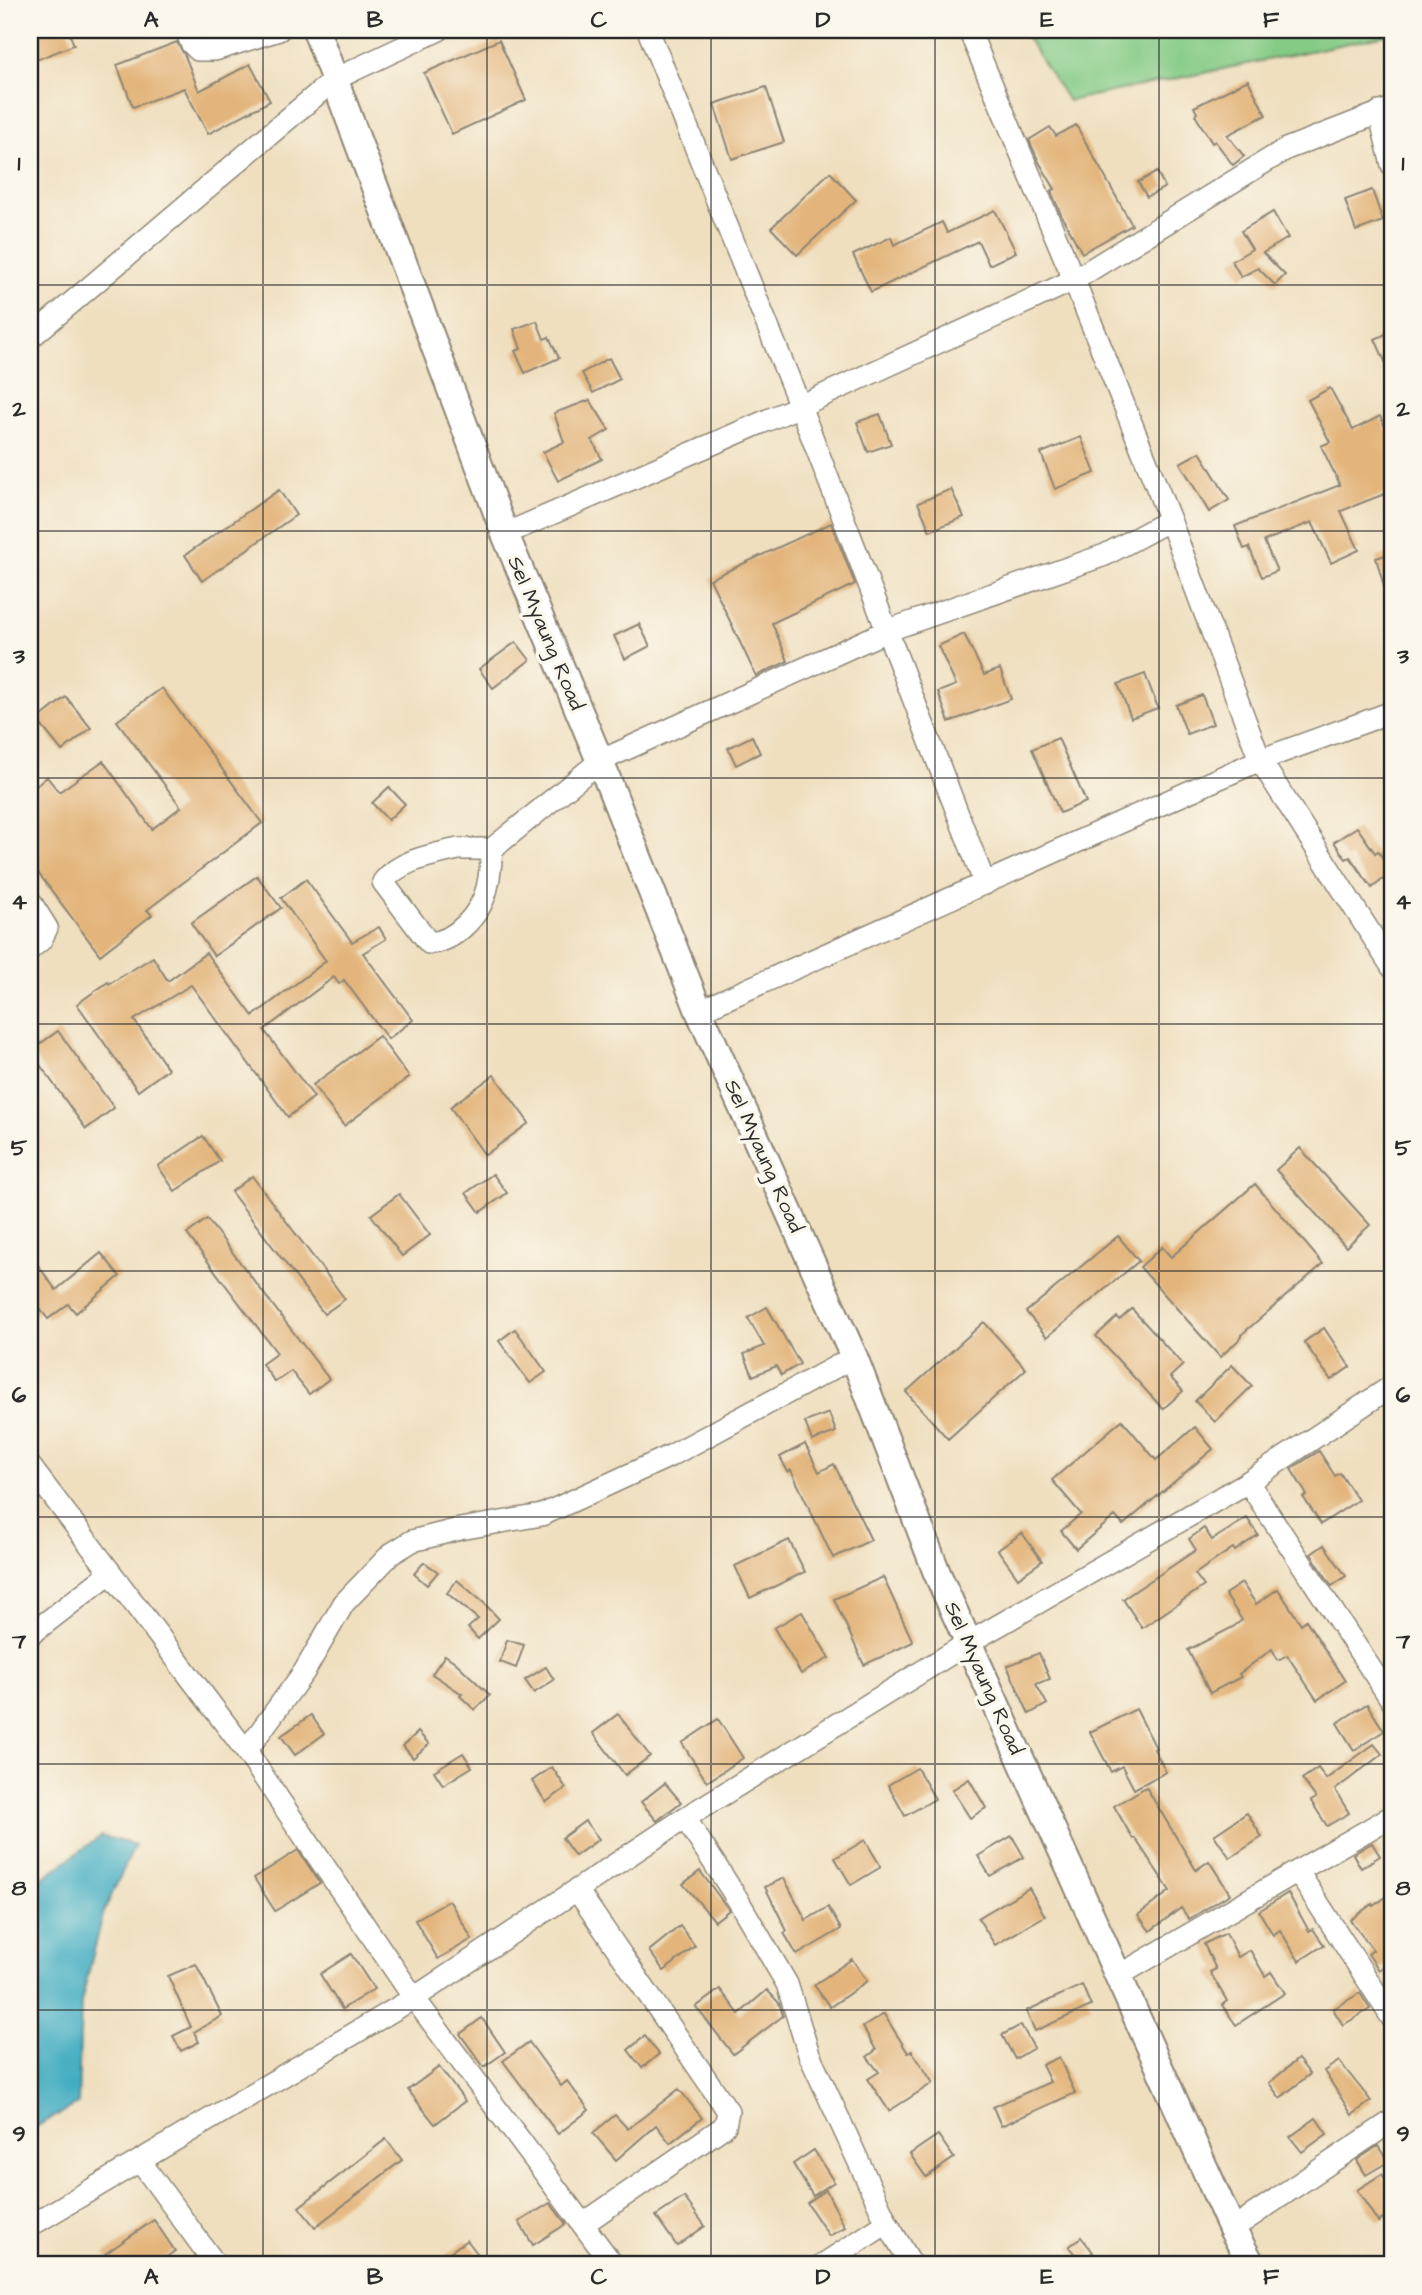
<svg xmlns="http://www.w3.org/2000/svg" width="1422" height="2295" font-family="'Architects Daughter',sans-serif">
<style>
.green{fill:#85cb86;stroke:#587b58;stroke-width:2}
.water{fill:#43adc2;stroke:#376c76;stroke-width:2}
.building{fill:#e3b57c}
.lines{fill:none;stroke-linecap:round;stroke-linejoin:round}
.minor-casing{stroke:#8d8575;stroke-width:24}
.major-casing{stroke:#8d8575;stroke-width:30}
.minor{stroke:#fff;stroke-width:21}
.major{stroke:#fff;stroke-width:26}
.grid{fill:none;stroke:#2b2b2b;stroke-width:2;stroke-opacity:0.55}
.labels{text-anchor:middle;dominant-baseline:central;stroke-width:7;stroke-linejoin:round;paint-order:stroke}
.street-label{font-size:21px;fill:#2b2b2b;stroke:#fbf7ec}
.neatline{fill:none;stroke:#2b2b2b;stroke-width:2.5}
.grid-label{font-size:23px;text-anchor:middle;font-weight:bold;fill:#2b2b2b}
</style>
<rect width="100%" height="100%" fill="#fbf7ec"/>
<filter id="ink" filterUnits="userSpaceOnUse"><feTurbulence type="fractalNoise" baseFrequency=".0143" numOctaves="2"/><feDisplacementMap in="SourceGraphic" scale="14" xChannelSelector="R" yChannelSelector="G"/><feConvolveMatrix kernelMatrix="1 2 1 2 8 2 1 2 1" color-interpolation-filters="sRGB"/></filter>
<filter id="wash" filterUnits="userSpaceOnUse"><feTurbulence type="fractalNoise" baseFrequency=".00686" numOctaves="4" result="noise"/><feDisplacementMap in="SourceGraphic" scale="28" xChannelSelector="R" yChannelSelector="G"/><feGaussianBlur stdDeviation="1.57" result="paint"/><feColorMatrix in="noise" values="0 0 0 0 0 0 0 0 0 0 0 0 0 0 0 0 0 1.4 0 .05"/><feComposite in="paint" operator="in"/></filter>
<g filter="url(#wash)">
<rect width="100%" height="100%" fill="#efdfbf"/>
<polygon class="green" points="1022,30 1392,30 1392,34 1068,101"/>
<polygon class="water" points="101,1836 135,1845 104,1911 81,2002 78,2104 30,2130 30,1887"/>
<g id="blocks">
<g class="building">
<polygon points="30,30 68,30 74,45 36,60 30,43"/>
<polygon points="499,40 526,100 452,134 424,73"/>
<polygon points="177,42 185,56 199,91 250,64 270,101 208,134 184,88 133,107 117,65"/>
<polygon points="1248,80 1266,115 1227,135 1244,156 1233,165 1215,141 1212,143 1195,115 1197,113 1194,107"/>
<polygon points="766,87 784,142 732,159 714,104"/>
<polygon points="1076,125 1132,225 1082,253 1062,217 1051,191 1055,189 1039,162 1029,140 1050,127 1056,136"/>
<polygon points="830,172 856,200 797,255 771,228"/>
<polygon points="1157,172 1165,187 1147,197 1138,182"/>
<polygon points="1372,190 1383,221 1356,231 1345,200"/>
<polygon points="995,210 1016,252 989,265 978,241 871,292 853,255 891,237 894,245 942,222 947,233"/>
<polygon points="1273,212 1288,238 1263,253 1285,275 1275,285 1258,268 1241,277 1232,261 1252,249 1241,231"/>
<polygon points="537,321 544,339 549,337 559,358 525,373 515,351 521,349 514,329"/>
<polygon points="1392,331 1392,377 1375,339"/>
<polygon points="609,358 620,379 593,393 582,373"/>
<polygon points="1330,388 1353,430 1380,416 1392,441 1392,491 1341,511 1359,550 1331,563 1312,522 1264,541 1277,571 1262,577 1249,547 1244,549 1235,526 1340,485 1321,446 1330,442 1308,400"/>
<polygon points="590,400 609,430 592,440 602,459 558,481 543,452 564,442 554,413"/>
<polygon points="880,414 891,444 868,452 857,422"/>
<polygon points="1081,437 1095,473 1055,489 1041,453"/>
<polygon points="1200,452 1229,500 1209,512 1180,463"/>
<polygon points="951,489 964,517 930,531 918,503"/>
<polygon points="279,490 296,515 202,581 185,555"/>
<polygon points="831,523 855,584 772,623 788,661 756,676 710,579"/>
<polygon points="1392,553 1392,599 1388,600 1376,558"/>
<polygon points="639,624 650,646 625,659 614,636"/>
<polygon points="964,634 984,675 1000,669 1011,699 949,722 938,692 956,685 938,646"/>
<polygon points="516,642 530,660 493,688 479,669"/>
<polygon points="1145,674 1158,708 1131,718 1118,684"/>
<polygon points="162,688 262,823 147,910 152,915 100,955 30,862 30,791 47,777 59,792 103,761 152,829 181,807 117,721"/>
<polygon points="1202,695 1213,724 1187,734 1176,705"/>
<polygon points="66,697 91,728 62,751 37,720"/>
<polygon points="752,736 760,753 736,765 728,748"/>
<polygon points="1058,738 1086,802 1060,813 1032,749"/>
<polygon points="389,787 405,804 388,820 372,803"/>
<polygon points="1357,827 1375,853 1378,851 1392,872 1372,888 1350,857 1346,859 1334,842"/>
<polygon points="257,876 281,908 214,956 191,923"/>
<polygon points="306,879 352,942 379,927 386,939 363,953 413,1020 388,1039 344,980 339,984 334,977 264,1030 314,1097 288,1117 191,985 134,1020 168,1069 138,1091 77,1004 108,982 109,984 153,957 168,981 206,953 253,1016 326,961 281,898"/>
<polygon points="58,1031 114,1108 86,1129 30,1051"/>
<polygon points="379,1036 409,1077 344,1126 313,1085"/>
<polygon points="494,1075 529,1123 485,1155 450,1107"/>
<polygon points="203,1136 220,1161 175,1191 158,1166"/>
<polygon points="1300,1148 1370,1225 1346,1247 1276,1170"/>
<polygon points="493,1174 507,1193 480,1212 466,1193"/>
<polygon points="252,1176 345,1299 324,1314 231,1192"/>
<polygon points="1255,1184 1323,1264 1241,1335 1242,1337 1220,1357 1140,1267 1162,1247 1171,1257"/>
<polygon points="399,1194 430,1235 402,1256 371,1215"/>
<polygon points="207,1219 329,1379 309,1394 291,1371 275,1382 262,1364 277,1353 187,1234"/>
<polygon points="1118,1236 1139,1261 1047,1337 1026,1312"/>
<polygon points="101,1253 120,1276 76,1313 68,1304 48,1319 41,1310 30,1319 30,1254 56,1290"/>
<polygon points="767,1307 800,1364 781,1375 776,1366 753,1376 744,1354 764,1346 748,1318"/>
<polygon points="1132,1309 1183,1365 1170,1377 1183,1391 1163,1409 1096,1336 1117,1317 1119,1320"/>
<polygon points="984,1322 1026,1369 948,1439 906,1392"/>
<polygon points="1324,1328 1350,1367 1331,1380 1304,1342"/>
<polygon points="515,1329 546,1372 530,1383 499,1341"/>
<polygon points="1232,1365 1252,1386 1215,1422 1195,1401"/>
<polygon points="829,1413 836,1432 812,1441 805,1422"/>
<polygon points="1122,1420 1156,1460 1195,1427 1213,1449 1123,1525 1115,1516 1076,1549 1061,1531 1081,1514 1052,1480"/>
<polygon points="805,1444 819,1472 834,1464 871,1540 833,1558 791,1470 788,1472 780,1457"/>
<polygon points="1319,1451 1335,1476 1340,1473 1358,1500 1321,1524 1303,1497 1307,1495 1291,1469"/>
<polygon points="1247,1518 1258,1535 1235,1551 1233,1548 1195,1574 1204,1586 1142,1628 1123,1599 1196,1550 1189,1539 1204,1528 1212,1540"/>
<polygon points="1022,1533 1042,1561 1018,1578 998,1550"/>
<polygon points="789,1540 805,1572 750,1598 735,1566"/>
<polygon points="1324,1545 1346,1576 1332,1586 1311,1554"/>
<polygon points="424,1562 438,1572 427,1585 414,1574"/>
<polygon points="883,1577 913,1642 864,1665 834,1599"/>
<polygon points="457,1580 484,1603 499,1619 478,1639 468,1628 478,1619 447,1593"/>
<polygon points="1242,1583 1256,1604 1278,1589 1301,1624 1306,1620 1345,1681 1317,1700 1287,1655 1278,1660 1272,1649 1239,1674 1241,1677 1210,1693 1188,1650 1233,1627 1242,1620 1225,1594"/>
<polygon points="802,1612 829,1658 801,1674 774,1628"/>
<polygon points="507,1640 524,1645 516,1668 500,1662"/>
<polygon points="1039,1653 1050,1679 1036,1684 1047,1704 1029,1714 1007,1666"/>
<polygon points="445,1655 455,1662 490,1695 475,1710 460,1696 462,1694 432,1674"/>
<polygon points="546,1667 554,1680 534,1693 525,1680"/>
<polygon points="1367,1704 1384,1731 1354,1750 1337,1723"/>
<polygon points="1136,1709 1156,1748 1154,1749 1166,1772 1134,1789 1122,1766 1111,1772 1090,1732"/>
<polygon points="618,1714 650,1756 625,1775 593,1733"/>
<polygon points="311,1715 324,1734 295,1755 281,1736"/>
<polygon points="718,1719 743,1758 707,1782 682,1743"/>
<polygon points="418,1732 429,1744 413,1758 403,1746"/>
<polygon points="1374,1744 1382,1754 1335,1790 1349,1813 1327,1826 1311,1801 1316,1798 1302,1779 1318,1768 1326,1779"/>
<polygon points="463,1753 472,1767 443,1785 434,1771"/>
<polygon points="552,1767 566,1788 546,1802 532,1781"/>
<polygon points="917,1768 935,1799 905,1816 888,1785"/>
<polygon points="969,1779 986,1808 970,1818 952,1790"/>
<polygon points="665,1783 681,1802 657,1821 641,1802"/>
<polygon points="1146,1787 1196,1870 1209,1861 1230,1894 1189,1919 1181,1908 1150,1931 1138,1915 1170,1891 1135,1838 1133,1839 1114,1806"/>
<polygon points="1247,1813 1262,1837 1230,1858 1214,1835"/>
<polygon points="585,1821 599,1839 575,1856 562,1838"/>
<polygon points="1012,1836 1024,1857 990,1876 978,1856"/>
<polygon points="865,1840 881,1867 851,1885 835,1858"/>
<polygon points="1372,1843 1380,1856 1361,1868 1353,1854"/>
<polygon points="298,1850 320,1883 275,1911 254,1878"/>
<polygon points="700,1871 729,1910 715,1921 683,1884"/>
<polygon points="784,1878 806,1920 828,1907 841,1929 797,1955 784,1933 787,1931 765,1887"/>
<polygon points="1029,1888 1045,1916 995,1945 978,1918"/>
<polygon points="1288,1893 1309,1931 1313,1929 1324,1945 1299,1961 1280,1930 1273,1935 1259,1911"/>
<polygon points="1392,1893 1392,1960 1379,1970 1368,1954 1373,1950 1350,1920 1372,1904 1373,1906"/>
<polygon points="449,1900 472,1939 438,1959 415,1920"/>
<polygon points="680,1926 695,1946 664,1971 649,1951"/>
<polygon points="1226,1933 1238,1957 1250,1950 1265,1976 1271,1972 1285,1993 1236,2025 1222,2005 1227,2001 1210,1972 1216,1969 1204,1944"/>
<polygon points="351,1954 374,1989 342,2009 320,1974"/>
<polygon points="852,1959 867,1981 830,2007 814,1985"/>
<polygon points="196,1964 222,2016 194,2032 199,2042 181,2051 173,2036 191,2027 168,1976"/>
<polygon points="1082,1985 1091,2006 1035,2031 1026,2011"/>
<polygon points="720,1989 739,2014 767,1990 779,2003 783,2016 733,2054 696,2007"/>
<polygon points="1360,1993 1370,2009 1343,2025 1333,2009"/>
<polygon points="884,2014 908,2053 912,2051 933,2083 889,2111 868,2079 879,2072 867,2057 876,2050 863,2027"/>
<polygon points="482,2018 505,2052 484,2067 460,2034"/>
<polygon points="1021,2025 1034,2048 1015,2059 1002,2035"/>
<polygon points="645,2036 659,2054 642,2068 628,2050"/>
<polygon points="529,2042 561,2086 567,2081 589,2110 558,2134 503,2061"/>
<polygon points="1059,2057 1075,2093 1001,2126 993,2107 1050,2082 1042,2065"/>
<polygon points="1298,2059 1310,2074 1280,2098 1269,2083"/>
<polygon points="1339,2061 1371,2101 1352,2115 1324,2071"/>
<polygon points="439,2067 465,2101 435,2124 408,2090"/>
<polygon points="679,2089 702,2118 670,2143 656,2125 616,2160 593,2133 615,2115 628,2129"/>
<polygon points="1316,2118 1327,2134 1302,2152 1290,2137"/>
<polygon points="938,2135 954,2158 926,2177 910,2154"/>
<polygon points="386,2139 402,2160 315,2227 299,2207"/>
<polygon points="1378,2146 1388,2162 1366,2175 1357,2160"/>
<polygon points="814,2150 834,2182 813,2196 793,2164"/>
<polygon points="1382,2174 1392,2190 1392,2213 1378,2222 1357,2190"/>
<polygon points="826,2190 845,2227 829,2236 807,2203"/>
<polygon points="684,2197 705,2226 677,2246 656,2216"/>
<polygon points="550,2203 566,2224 533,2245 519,2222"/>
<polygon points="154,2220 175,2251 155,2265 113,2265 105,2254"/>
<polygon points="1081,2237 1093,2252 1081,2262 1069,2247"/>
<polygon points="467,2240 486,2265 454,2265 446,2255"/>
</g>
</g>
</g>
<g filter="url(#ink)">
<use href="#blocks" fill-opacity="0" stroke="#8d8575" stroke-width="2"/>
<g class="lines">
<defs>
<g id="minor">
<polyline points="186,30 191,43 198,50 215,50 279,30"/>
<polyline points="648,30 800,406 985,884"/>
<polyline points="969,30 1074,280 1170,520 1260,760 1392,967"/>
<polyline points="1379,112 1392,165"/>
<polyline points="30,338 335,79 439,30"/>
<polyline points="505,534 800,406 1074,280 1286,149 1392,108"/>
<path d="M 458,849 L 492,849 C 491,862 490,876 487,888 C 481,914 455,942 429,943 L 383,882 C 399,860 433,855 458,849 Z"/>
<polyline points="492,849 600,761 889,630 1105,555 1170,520"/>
<polyline points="30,901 47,928 41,940 30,949"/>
<polyline points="699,1011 1260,760 1392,712"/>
<polyline points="30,1466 246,1751 414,1998 613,2265"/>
<polyline points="1248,1482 1392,1701"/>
<polyline points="30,1635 110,1573"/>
<polyline points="246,1751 304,1672 344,1603 391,1554 412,1541 460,1529 542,1515 672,1455 854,1357"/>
<polyline points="685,1818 738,1900 787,1984 809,2054 887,2223 912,2265"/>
<polyline points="1298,1872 1392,2018"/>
<polyline points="577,1890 728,2111 725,2126 583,2224"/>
<polyline points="1118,1976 1392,1816"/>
<polyline points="140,2161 216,2265"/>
<polyline points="30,2226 414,1998 685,1818 968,1643 1248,1482 1392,1386"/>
<polyline points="1232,2229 1392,2121"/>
<polyline points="822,2265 887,2223"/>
</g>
<polyline id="major" points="316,30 505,534 600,761 699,1011 854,1357 937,1573 1232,2229 1252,2265"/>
</defs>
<use href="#minor" class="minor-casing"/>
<use href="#major" class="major-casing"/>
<use href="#minor" class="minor"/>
<use href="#major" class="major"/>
</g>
</g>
<path class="grid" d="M 263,30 L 263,2265M 487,30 L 487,2265M 711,30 L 711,2265M 935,30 L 935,2265M 1159,30 L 1159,2265M 30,285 L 1392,285M 30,531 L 1392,531M 30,778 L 1392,778M 30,1024 L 1392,1024M 30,1271 L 1392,1271M 30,1517 L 1392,1517M 30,1764 L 1392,1764M 30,2010 L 1392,2010"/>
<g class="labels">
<g class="street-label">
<text transform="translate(546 633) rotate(67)">Sel Myaung Road</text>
<text transform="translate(764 1156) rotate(66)">Sel Myaung Road</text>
<text transform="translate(984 1678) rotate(66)">Sel Myaung Road</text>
</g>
</g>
<rect width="1422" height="2295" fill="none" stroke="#fbf7ec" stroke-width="77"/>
<rect x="38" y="38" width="1346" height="2218" class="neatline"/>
<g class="grid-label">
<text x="151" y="27">A</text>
<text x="375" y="27">B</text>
<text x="599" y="27">C</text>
<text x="823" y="27">D</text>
<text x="1047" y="27">E</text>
<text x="1271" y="27">F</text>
<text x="19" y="170">1</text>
<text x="1403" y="170">1</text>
<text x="19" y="416">2</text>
<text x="1403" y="416">2</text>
<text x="19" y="663">3</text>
<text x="1403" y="663">3</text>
<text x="19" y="909">4</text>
<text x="1403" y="909">4</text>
<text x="19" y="1155">5</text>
<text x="1403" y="1155">5</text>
<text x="19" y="1402">6</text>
<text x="1403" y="1402">6</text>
<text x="19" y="1648">7</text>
<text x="1403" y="1648">7</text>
<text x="19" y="1895">8</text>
<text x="1403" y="1895">8</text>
<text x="19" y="2141">9</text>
<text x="1403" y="2141">9</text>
<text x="151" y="2284">A</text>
<text x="375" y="2284">B</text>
<text x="599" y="2284">C</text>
<text x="823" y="2284">D</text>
<text x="1047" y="2284">E</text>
<text x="1271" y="2284">F</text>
</g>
</svg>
